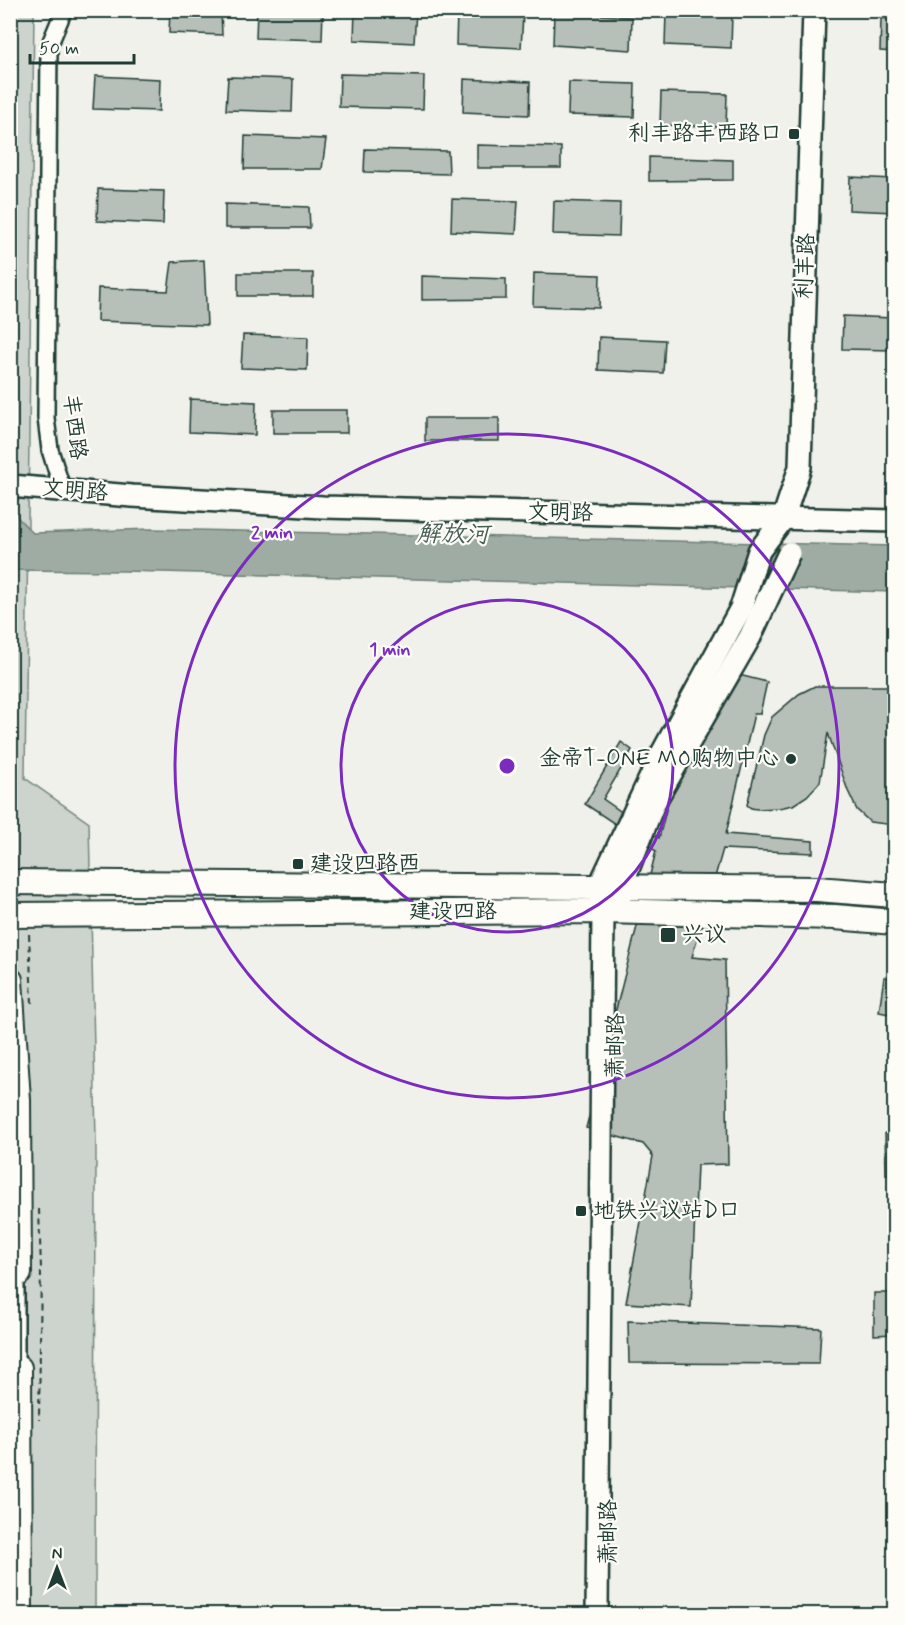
<svg xmlns="http://www.w3.org/2000/svg" width="905" height="1625" font-family="Mynerve,'LXGW WenKai TC',sans-serif">
<style>
.green{fill:#cdd3cd;stroke:#768880;stroke-width:1.5}
.water{fill:#9faca4;stroke:#6c8077;stroke-width:1.5}
.building{fill:#b6bfb8;stroke:#1f3d34;stroke-width:1.5}
.lines{fill:none;stroke-linecap:round;stroke-linejoin:round}
.street-casing{stroke:#1f3d34;stroke-width:20}
.secondary-casing{stroke:#1f3d34;stroke-width:26}
.primary-casing{stroke:#1f3d34;stroke-width:28}
.highway-casing{stroke:#1f3d34;stroke-width:32}
.path{stroke:#1f3d34;stroke-width:2;stroke-dasharray:6 4.5;stroke-linecap:butt}
.street{stroke:#fdfcf7;stroke-width:15}
.secondary{stroke:#fdfcf7;stroke-width:21}
.primary{stroke:#fdfcf7;stroke-width:24}
.highway{stroke:#fdfcf7;stroke-width:27}
.secondary-bridge-casing{stroke:#1f3d34;stroke-width:26;stroke-linecap:butt}
.secondary-bridge{stroke:#fdfcf7;stroke-width:21}
.ring{fill:none;stroke:#7b2cbf;stroke-width:3}
.poi-dot{fill:#1f3d34;stroke:#fdfcf7;stroke-width:2}
.labels{text-anchor:middle;dominant-baseline:central;stroke-width:4.5;stroke-linejoin:round;paint-order:stroke}
.poi-label{font-size:22px;fill:#1f3d34;stroke:#fdfcf7;text-anchor:start}
.street-label{font-size:22px;fill:#1f3d34;stroke:#fdfcf7}
.water-label{font-size:24px;font-style:italic;fill:#455e56;stroke:#fdfcf7}
.centre{fill:#7b2cbf;stroke:#fdfcf7;stroke-width:3}
.ring-label{font-size:18px;text-anchor:middle;font-weight:bold;fill:#7b2cbf;stroke:#fdfcf7;stroke-width:4.5;stroke-linejoin:round;paint-order:stroke}
</style>
<rect width="100%" height="100%" fill="#f0f1eb"/>
<filter id="ink" filterUnits="userSpaceOnUse"><feTurbulence type="fractalNoise" baseFrequency=".0167" numOctaves="2"/><feDisplacementMap in="SourceGraphic" scale="12" xChannelSelector="R" yChannelSelector="G"/><feConvolveMatrix kernelMatrix="1 2 1 2 8 2 1 2 1" color-interpolation-filters="sRGB"/></filter>
<g filter="url(#ink)">
<polygon class="green" points="34,10 25,778 89,823 96,1139 95,1614 11,1614 10,11"/>
<g class="water">
<polygon points="13,11 11,217 10,11"/>
<polygon points="10,498 18,518 33,533 151,529 894,546 894,592 123,571 11,570"/>
</g>
<g class="building">
<polygon points="170,10 221,10 222,35 169,33"/>
<polygon points="257,10 323,10 322,40 256,38"/>
<polygon points="355,10 416,10 414,43 354,40"/>
<polygon points="457,12 523,15 521,48 456,45"/>
<polygon points="554,12 632,17 631,50 553,45"/>
<polygon points="666,12 732,15 731,48 665,45"/>
<polygon points="881,18 894,19 894,52 880,51"/>
<polygon points="340,74 424,76 423,109 339,107"/>
<polygon points="95,76 160,79 159,111 93,109"/>
<polygon points="228,77 293,79 292,112 226,110"/>
<polygon points="464,79 530,82 529,115 463,112"/>
<polygon points="569,82 635,84 634,117 568,115"/>
<polygon points="661,92 727,94 726,127 660,125"/>
<polygon points="245,136 326,139 322,169 244,169"/>
<polygon points="477,145 561,147 561,168 477,168"/>
<polygon points="365,149 448,151 449,174 364,172"/>
<polygon points="649,157 733,160 733,180 649,181"/>
<polygon points="850,177 894,179 894,212 849,210"/>
<polygon points="98,189 164,191 163,224 97,221"/>
<polygon points="452,199 518,201 516,234 451,231"/>
<polygon points="554,201 620,203 619,236 553,234"/>
<polygon points="225,204 309,207 310,228 225,228"/>
<polygon points="204,260 207,325 97,321 98,288 168,291 172,262"/>
<rect x="238" y="273" width="75" height="23"/>
<polygon points="534,273 600,275 599,308 533,306"/>
<polygon points="422,276 506,279 506,299 422,300"/>
<polygon points="843,316 894,318 894,350 842,349"/>
<polygon points="243,335 308,337 307,370 241,368"/>
<polygon points="599,337 665,340 663,373 598,370"/>
<polygon points="190,399 256,402 255,435 189,432"/>
<rect x="273" y="410" width="74" height="23"/>
<rect x="425" y="418" width="74" height="23"/>
<polygon points="699,665 767,682 760,714 754,714 726,834 813,841 813,853 723,849 692,957 725,960 728,1164 697,1165 691,1307 626,1303 653,1156 643,1144 586,1128 656,851 585,804 621,742 632,750 603,799 659,838 693,703"/>
<polygon points="815,686 894,686 894,825 870,822 857,810 848,791 828,733 820,782 807,796 793,805 779,808 757,809 751,808 747,805 764,735 772,717 799,694"/>
<polygon points="884,977 894,978 894,1015 879,1012"/>
<polygon points="885,1133 894,1133 894,1174 886,1175"/>
<polygon points="874,1293 894,1293 894,1334 874,1335"/>
<polygon points="628,1321 821,1328 819,1364 629,1363"/>
</g>
<g class="lines">
<defs>
<polyline id="street" points="63,491 50,450 46,418 49,46 64,10"/>
<g id="secondary">
<polyline points="10,486 132,496 323,507 894,521"/>
<polyline points="619,903 621,887 654,803 750,637 772,589"/>
<polyline points="597,1614 603,911 599,887 660,757 741,608 759,551 783,519 800,467 814,10"/>
</g>
<g id="primary">
<polyline points="10,882 817,889 894,895"/>
<polyline points="10,915 603,911 835,917 894,922"/>
<polyline points="10,980 18,1100 19,1273"/>
<polyline points="19,1368 20,1614"/>
</g>
<polyline id="highway" points="10,1252 10,1390"/>
</defs>
<use href="#street" class="street-casing"/>
<use href="#secondary" class="secondary-casing"/>
<use href="#primary" class="primary-casing"/>
<use href="#highway" class="highway-casing"/>
<g class="path">
<polyline points="29,934 32,1003"/>
<polyline points="39,1209 41,1269 39,1420"/>
</g>
<use href="#street" class="street"/>
<use href="#secondary" class="secondary"/>
<use href="#primary" class="primary"/>
<use href="#highway" class="highway"/>
<defs>
<polyline id="secondary-bridge" points="772,589 789,553"/>
</defs>
<use href="#secondary-bridge" class="secondary-bridge-casing"/>
<use href="#secondary-bridge" class="secondary-bridge"/>
</g>
</g>
<g class="ring">
<circle cx="507" cy="766" r="166"/>
<circle cx="507" cy="766" r="332"/>
</g>
<g class="poi-dot">
<rect x="788" y="128" width="12" height="12" rx="3"/>
<circle cx="791" cy="759" r="6"/>
<rect x="292" y="858" width="12" height="12" rx="3"/>
<rect x="660" y="927" width="16" height="16" rx="3"/>
<rect x="575" y="1205" width="12" height="12" rx="3"/>
</g>
<g class="labels">
<g class="poi-label">
<text x="782" y="134" text-anchor="end">利丰路丰西路口</text>
<text x="779" y="759" text-anchor="end">金帝T-ONE MO购物中心</text>
<text x="310" y="864">建设四路西</text>
<text x="682" y="935">兴议</text>
<text x="593" y="1211">地铁兴议站D口</text>
</g>
<g class="street-label">
<text transform="translate(806 266) rotate(-88)">利丰路</text>
<text transform="translate(74 427) rotate(83)">丰西路</text>
<text transform="translate(75 491) rotate(5)">文明路</text>
<text transform="translate(560 513) rotate(1)">文明路</text>
<text x="453" y="912">建设四路</text>
<text transform="translate(616 1046) rotate(-89)">萧邮路</text>
<text transform="translate(609 1532) rotate(-90)">萧邮路</text>
</g>
<g class="water-label">
<text transform="translate(453 535) rotate(1)">解放河</text>
</g>
</g>
<circle cx="507" cy="766" r="9" class="centre"/>
<g class="ring-label">
<text x="272" y="538">2 min</text>
<text x="390" y="655">1 min</text>
</g>
<rect width="905" height="1625" fill="none" stroke="#fdfcf7" stroke-width="36"/>
<rect x="18" y="18" width="869" height="1589" fill="none" stroke="#1f3d34" stroke-width="2" filter="url(#ink)"/>
<g transform="translate(57 1568)" stroke="#fdfcf7" stroke-width="4.5" paint-order="stroke">
<path d="M0-4.5L10 22L0 15L-10 22Z" fill="#1f3d34"/>
<text y="-9" font-size="16" font-weight="bold" text-anchor="middle" fill="#1f3d34">N</text>
</g>
<path d="M30 54v9h104v-9" fill="none" stroke="#1f3d34" stroke-width="3"/>
<text x="39" y="54" font-size="18" fill="#1f3d34" stroke="#fdfcf7" stroke-width="4.5" paint-order="stroke">50 m</text>
</svg>
